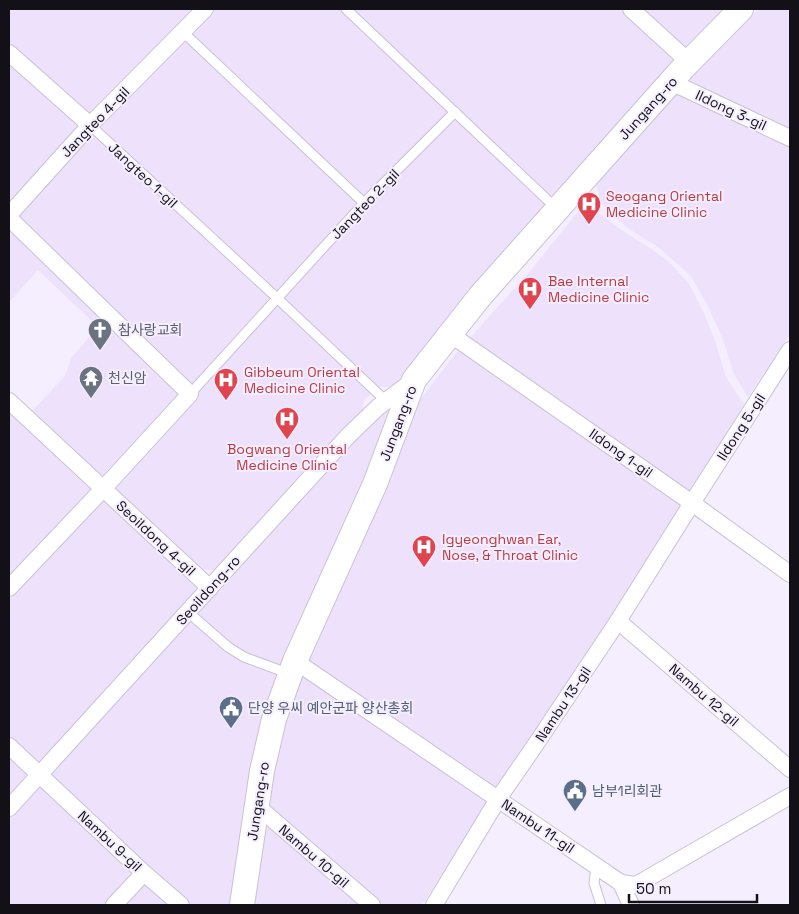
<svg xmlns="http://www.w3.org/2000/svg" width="799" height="914" font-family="'Space Grotesk','Noto Sans KR',sans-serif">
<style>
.built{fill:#ede1fc}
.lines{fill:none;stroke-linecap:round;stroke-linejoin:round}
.service-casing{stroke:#cac1d5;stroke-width:11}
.minor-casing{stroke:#cac1d5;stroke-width:18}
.secondary-casing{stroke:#cac1d5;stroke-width:26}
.service{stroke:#fff;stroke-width:9}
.minor{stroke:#fff;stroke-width:16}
.secondary{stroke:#fff;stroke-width:24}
.labels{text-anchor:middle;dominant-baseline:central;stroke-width:4;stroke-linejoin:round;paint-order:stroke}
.street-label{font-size:14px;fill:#131017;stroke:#f5eefe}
.health-label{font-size:14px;fill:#be3a42;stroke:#f5eefe;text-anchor:start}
.worship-label{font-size:14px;fill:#5b616d;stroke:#f5eefe;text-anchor:start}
.service-label{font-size:14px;fill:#4e5e75;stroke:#f5eefe;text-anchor:start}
</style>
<rect width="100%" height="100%" fill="#f5eefe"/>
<g class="built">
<polygon points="13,9 198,9 94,117 78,111 9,46 9,13"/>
<polygon points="211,9 619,9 672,55 672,66 409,370 394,387 378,387 364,400 362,416 220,571 199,569 29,414 65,376 72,357 98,327 38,270 9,302 9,225"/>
<polygon points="641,9 731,9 692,46 682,48"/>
<polygon points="759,9 790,9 790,334 748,397 734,374 723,340 708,306 691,276 658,247 626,227 601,203 595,179 701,65"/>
<polygon points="9,54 86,126 9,212"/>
<polygon points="585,203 623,231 653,250 668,261 689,284 704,313 715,341 726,377 741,400 747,408 422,905 253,905 271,772 291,698 393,456 420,400 456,353 527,275"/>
<polygon points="405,392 293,658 238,905 187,905 46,776 378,411"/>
<polygon points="9,408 196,579 197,594 37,770 9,743"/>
<polygon points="9,752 32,775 9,798"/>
<polygon points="38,780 169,905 9,905 9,811"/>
</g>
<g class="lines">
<defs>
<g id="service">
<polyline points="346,9 556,208"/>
<polyline points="183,32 364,203"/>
<polyline points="90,125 277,298 386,401"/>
<polyline points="190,394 364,203 455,112"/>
<polyline points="188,612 228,647 244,657 290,674"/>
<polyline points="596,866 594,883 601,905"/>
</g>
<g id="minor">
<polyline points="631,9 689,62"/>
<polyline points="9,53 90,125"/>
<polyline points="671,82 790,138"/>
<polyline points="9,215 90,125 205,9"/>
<polyline points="9,218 190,394 103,489 9,588"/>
<polyline points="450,334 692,503 790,574"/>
<polyline points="9,401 210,588"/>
<polyline points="618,621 790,769"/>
<polyline points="295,661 621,883 636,885 790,796"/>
<polyline points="9,746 144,873 181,905"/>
<polyline points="257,806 372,905"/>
<polyline points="9,808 348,436 378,407 414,380"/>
<polyline points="621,883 631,905"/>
<polyline points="114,905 144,873"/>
<polyline points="434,905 498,799 536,744 618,621 692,503 790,350"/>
</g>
<polyline id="secondary" points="242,905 262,771 274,719 295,661 375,484 414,380 481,295 684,67 741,9"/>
</defs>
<use href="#service" class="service-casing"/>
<use href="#minor" class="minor-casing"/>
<use href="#secondary" class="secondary-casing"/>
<use href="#service" class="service"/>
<use href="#minor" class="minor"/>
<use href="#secondary" class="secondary"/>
</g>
<defs>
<symbol id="hospital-pin" viewBox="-11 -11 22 30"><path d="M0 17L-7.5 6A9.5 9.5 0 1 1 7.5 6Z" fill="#e0444e" stroke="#f5eefe"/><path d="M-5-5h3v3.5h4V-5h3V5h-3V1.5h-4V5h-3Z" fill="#fff"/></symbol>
<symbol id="church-pin" viewBox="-11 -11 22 30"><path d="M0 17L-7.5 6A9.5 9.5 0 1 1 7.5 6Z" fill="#6b7280" stroke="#f5eefe"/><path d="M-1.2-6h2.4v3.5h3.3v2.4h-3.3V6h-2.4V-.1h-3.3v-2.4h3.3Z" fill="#fff"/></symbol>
<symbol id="temple-pin" viewBox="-11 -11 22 30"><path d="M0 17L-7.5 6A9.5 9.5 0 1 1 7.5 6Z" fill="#6b7280" stroke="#f5eefe"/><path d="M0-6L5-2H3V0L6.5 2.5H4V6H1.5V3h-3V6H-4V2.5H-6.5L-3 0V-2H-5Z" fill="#fff"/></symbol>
<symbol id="civic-pin" viewBox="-11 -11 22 30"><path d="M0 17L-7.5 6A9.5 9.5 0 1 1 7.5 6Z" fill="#5c6f8a" stroke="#f5eefe"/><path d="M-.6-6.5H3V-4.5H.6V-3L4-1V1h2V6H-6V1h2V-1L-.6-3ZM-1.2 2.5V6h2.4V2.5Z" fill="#fff"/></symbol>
</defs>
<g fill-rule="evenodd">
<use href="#hospital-pin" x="575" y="190" width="28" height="38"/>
<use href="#hospital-pin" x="516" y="275" width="28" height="38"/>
<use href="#church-pin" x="86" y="316" width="28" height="38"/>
<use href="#temple-pin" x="77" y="364" width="28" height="38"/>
<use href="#hospital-pin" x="212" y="366" width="28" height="38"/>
<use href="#hospital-pin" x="273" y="405" width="28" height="38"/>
<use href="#hospital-pin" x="410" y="533" width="28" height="38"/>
<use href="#civic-pin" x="217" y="694" width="28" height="38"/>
<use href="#civic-pin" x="561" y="777" width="28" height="38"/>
</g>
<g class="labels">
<g class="street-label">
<text transform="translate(648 108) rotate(-48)">Jungang-ro</text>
<text transform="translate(731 110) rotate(25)">Ildong 3-gil</text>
<text transform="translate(95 122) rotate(-46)">Jangteo 4-gil</text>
<text transform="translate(143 175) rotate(43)">Jangteo 1-gil</text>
<text transform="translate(365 204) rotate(-46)">Jangteo 2-gil</text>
<text transform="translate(398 423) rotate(-69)">Jungang-ro</text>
<text transform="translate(741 427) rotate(-57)">Ildong 5-gil</text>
<text transform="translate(621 453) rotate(35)">Ildong 1-gil</text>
<text transform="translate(156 538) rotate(43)">Seoildong 4-gil</text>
<text transform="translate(208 590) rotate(-48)">Seoildong-ro</text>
<text transform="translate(704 695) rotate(41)">Nambu 12-gil</text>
<text transform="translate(563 704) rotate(-56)">Nambu 13-gil</text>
<text transform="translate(258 801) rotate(-81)">Jungang-ro</text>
<text transform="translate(538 826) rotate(34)">Nambu 11-gil</text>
<text transform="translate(110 841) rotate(43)">Nambu 9-gil</text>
<text transform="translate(314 856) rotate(41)">Nambu 10-gil</text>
</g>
<g class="health-label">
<text x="606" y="196">Seogang Oriental<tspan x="606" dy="16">Medicine Clinic</tspan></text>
<text x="548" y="281">Bae Internal<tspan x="548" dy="16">Medicine Clinic</tspan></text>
<text x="244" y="372">Gibbeum Oriental<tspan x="244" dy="16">Medicine Clinic</tspan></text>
<text x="287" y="449" text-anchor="middle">Bogwang Oriental<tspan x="287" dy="16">Medicine Clinic</tspan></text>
<text x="442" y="539">Igyeonghwan Ear,<tspan x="442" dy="16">Nose, &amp; Throat Clinic</tspan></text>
</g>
<g class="worship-label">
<text x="118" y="330">참사랑교회</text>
<text x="108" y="378">천신암</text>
</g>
<g class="service-label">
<text x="248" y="708">단양 우씨 예안군파 양산총회</text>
<text x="592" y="791">남부1리회관</text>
</g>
</g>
<rect width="799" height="914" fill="none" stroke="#131017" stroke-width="20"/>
<path d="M629 894v8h128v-8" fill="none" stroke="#131017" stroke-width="2.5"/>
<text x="636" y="894" font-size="15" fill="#131017" stroke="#f5eefe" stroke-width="4" paint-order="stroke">50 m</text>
</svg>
